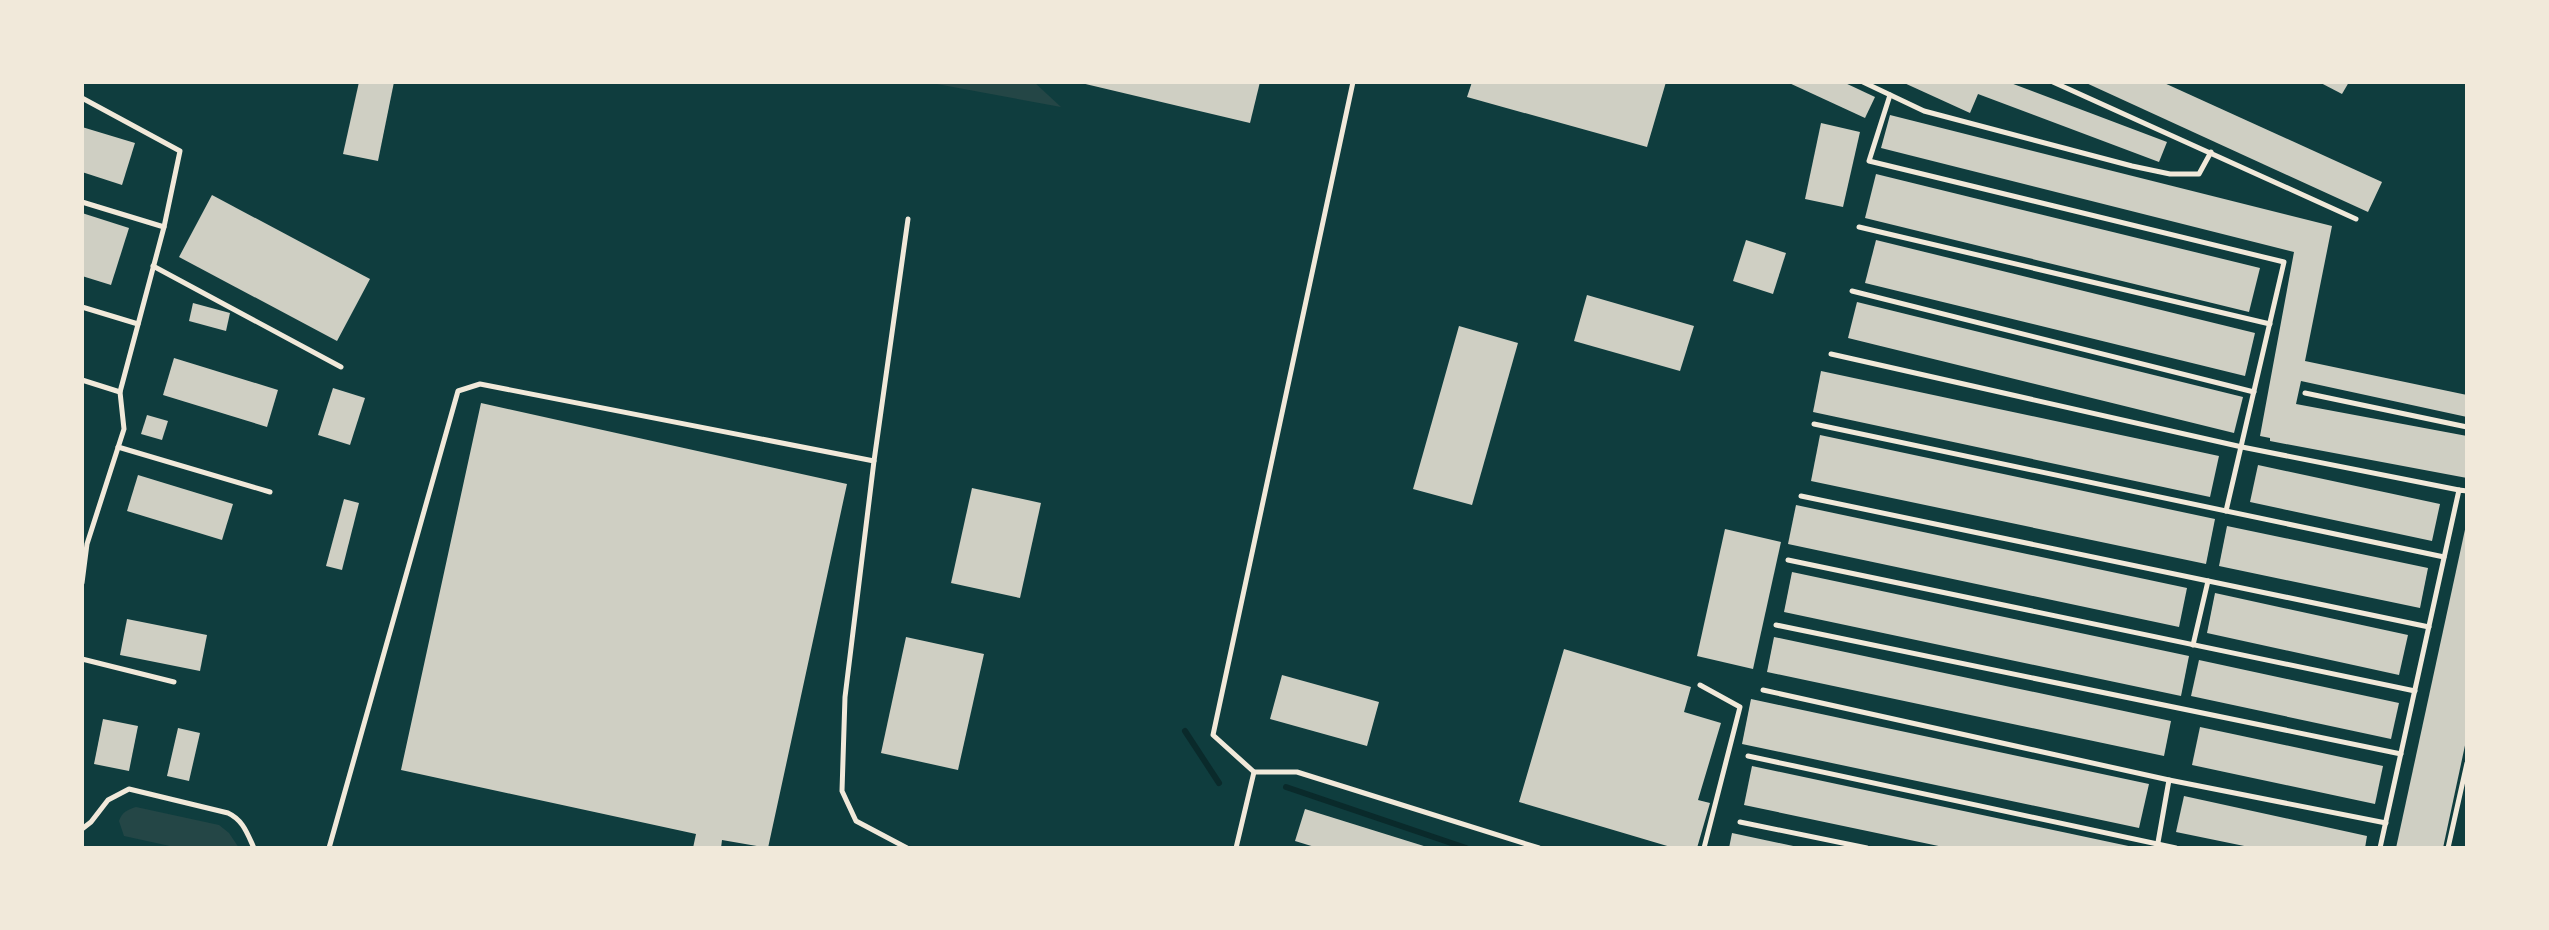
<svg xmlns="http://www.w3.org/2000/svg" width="2549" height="930" font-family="'DejaVu Sans',sans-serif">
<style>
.green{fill:#244646}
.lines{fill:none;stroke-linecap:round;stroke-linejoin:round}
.stream{stroke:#0a2a2b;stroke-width:6}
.building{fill:#cfcfc3}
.service{stroke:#f1e9da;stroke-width:5}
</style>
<rect width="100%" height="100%" fill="#0f3d3e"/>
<g class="green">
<polygon points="926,82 1034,82 1061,107"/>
<path d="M 136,807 L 219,825 L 229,833 L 239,848 L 179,848 L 124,836 L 119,821 C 122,812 127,810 136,807 Z"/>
</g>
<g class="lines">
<g class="stream">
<polyline points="1185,731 1219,783"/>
<polyline points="1286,787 1466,848"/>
</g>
</g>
<g class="building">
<polygon points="359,82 394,82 378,161 343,154"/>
<polygon points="1077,82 1260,82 1250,123"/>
<polygon points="1472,82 1666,82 1647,147 1467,97"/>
<polygon points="1787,82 1843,82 1875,97 1865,118"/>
<polygon points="1902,82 2008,82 2167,142 2159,162 1978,94 1970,113"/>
<polygon points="2084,82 2162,82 2382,182 2368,212"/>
<polygon points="2319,82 2349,82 2342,94"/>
<polygon points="1890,115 2332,226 2305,361 2467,395 2467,417 2301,381 2296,404 2467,436 2467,478 2270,441 2270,438 2260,436 2294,252 1881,148"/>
<polygon points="1821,123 1860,132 1843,207 1805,199"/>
<polygon points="82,127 135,143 122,185 82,172"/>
<polygon points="1876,174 2260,268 2249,312 1865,218"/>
<polygon points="212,195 370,279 337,341 179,257"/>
<polygon points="82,213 129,228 111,285 82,276"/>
<polygon points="1746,240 1786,253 1773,294 1733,281"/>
<polygon points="1876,240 2255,333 2245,376 1865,283"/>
<polygon points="1587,295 1694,326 1680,371 1574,341"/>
<polygon points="1857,302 2243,397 2234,433 1848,338"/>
<polygon points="193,303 230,313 226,331 189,321"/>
<polygon points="1459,326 1518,343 1472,505 1413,489"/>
<polygon points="174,358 278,390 267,427 163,395"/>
<polygon points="1821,371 2219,456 2210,497 1813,412"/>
<polygon points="333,388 365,398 350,445 318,435"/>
<polygon points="481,403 847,484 768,848 722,840 721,848 693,848 696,834 401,770"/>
<polygon points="147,415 168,421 162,440 141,434"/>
<polygon points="1820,435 2215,519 2206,564 1811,481"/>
<polygon points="2258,465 2440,504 2432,541 2250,502"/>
<polygon points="138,475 233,504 222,540 127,511"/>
<polygon points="972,488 1041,503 1020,598 951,583"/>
<polygon points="344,499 359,503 342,570 326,566"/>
<polygon points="1796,505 2187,588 2179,627 1788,544"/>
<polygon points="2466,525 2467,736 2443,848 2396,848"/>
<polygon points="2227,526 2428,568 2420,608 2219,566"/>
<polygon points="1725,529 1781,542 1753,669 1697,656"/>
<polygon points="1792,572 2189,656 2181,696 1784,612"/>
<polygon points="2215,593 2408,635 2399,675 2207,633"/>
<polygon points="127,619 207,635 200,671 120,655"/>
<polygon points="906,637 984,654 958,770 881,753"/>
<polygon points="1774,637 2171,721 2164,756 1767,672"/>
<polygon points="1564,649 1691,687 1684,712 1721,723 1698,800 1710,803 1697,848 1674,848 1519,802"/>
<polygon points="2199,660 2399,703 2391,739 2191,696"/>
<polygon points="1282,675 1379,702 1367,746 1270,719"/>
<polygon points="1751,699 2149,784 2139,828 1742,744"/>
<polygon points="103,719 138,726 129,771 94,764"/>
<polygon points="2200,727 2383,766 2375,804 2192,765"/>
<polygon points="178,728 200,733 189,781 167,776"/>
<polygon points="1752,766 2133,847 2133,848 1948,848 1744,805"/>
<polygon points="2184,796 2367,836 2365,848 2254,848 2176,832"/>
<polygon points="1305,809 1427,847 1427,848 1318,848 1295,841"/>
<polygon points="1732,833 1798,847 1798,848 1729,848"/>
</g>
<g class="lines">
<g class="service">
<polyline points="1353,82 1213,735 1254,772 1297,772 1539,848"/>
<polyline points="1863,82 1924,111 2132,166 2170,174 2199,174 2211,152"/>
<polyline points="2053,82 2356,219"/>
<polyline points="1890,95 1869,161 2284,262 2226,511"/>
<polyline points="82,98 180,151 164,227 120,392 124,429 87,544 82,583"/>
<polyline points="82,202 164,227"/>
<polyline points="1859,227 2270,324"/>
<polyline points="153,266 341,367"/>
<polyline points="1852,291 2254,392"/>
<polyline points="82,307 138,324"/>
<polyline points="1831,354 2242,447 2459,490"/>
<polyline points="82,380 120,392"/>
<polyline points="2305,393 2467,427"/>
<polyline points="1814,424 2444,557"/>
<polyline points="118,447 270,492"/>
<polyline points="1801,496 2429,627"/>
<polyline points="1788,560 2415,691"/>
<polyline points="1776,625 2401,754"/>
<polyline points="2193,645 2208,581"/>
<polyline points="82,659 174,682"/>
<polyline points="1700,685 1740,707 1704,848"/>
<polyline points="1763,690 2169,780 2386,823"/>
<polyline points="1748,756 2176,848"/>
<polyline points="1740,822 1867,848"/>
<path d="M 82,829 L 91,822 L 108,800 L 129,789 L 228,813 C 243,820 247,833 254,848"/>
<polyline points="329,848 458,391 480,384 874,461"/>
<polyline points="907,848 856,821 842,791 845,697 874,461 908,219"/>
<polyline points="1236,848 1254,772"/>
<polyline points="2157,848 2169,780"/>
<polyline points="2380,848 2459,490 2467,491"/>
<polyline points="2448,848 2467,763"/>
</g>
</g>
<rect width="2549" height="930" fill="none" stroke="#f1e9da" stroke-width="168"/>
</svg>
